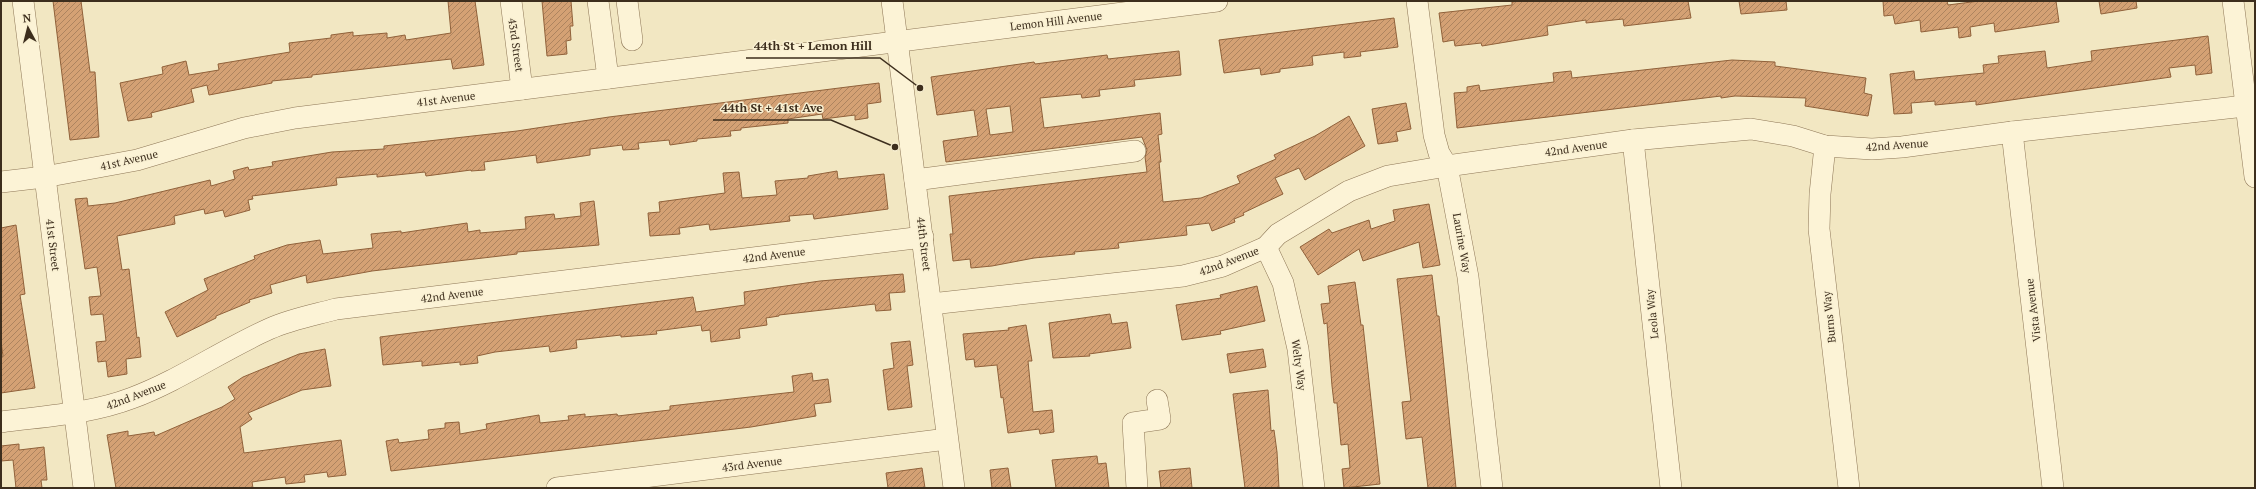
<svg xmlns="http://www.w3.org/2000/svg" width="2256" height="489" font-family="'PT Serif',serif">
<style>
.building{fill:url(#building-hatch);stroke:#90613a;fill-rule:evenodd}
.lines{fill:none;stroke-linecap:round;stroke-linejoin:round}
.minor-casing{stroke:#8e7757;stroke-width:22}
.minor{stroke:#fcf3d6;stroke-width:21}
.labels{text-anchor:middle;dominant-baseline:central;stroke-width:3;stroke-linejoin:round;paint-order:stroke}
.street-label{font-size:11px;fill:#3d2e1d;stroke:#f9f0d2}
.leader{fill:none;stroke:#3d2e1d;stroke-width:1.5}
.callout-dot{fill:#3d2e1d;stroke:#f9f0d2;stroke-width:1.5}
.callout-label{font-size:12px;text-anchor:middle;font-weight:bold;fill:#3d2e1d;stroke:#f9f0d2;stroke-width:3;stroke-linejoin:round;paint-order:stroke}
</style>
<defs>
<pattern id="building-hatch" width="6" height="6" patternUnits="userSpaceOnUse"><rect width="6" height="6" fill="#d4a174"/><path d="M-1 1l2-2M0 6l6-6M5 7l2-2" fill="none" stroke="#ad845f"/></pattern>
</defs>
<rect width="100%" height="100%" fill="#f2e7c2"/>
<g class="building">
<polygon points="53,1 81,1 90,72 95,72 99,137 70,140"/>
<polygon points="448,1 475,1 484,65 453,69 451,59 312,75 312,77 272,81 272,83 209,95 207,85 191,89 194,102 151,113 152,117 128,121 120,83 163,74 162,67 186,61 189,75 219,70 218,64 290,52 289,43 331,38 331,35 353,32 353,36 387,33 387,38 405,35 406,40 451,33"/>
<polygon points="542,1 571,1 573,26 570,26 571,40 566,41 567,54 547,56"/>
<polygon points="1519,1 1688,1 1691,18 1624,26 1623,19 1586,23 1586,20 1547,26 1548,35 1482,46 1481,43 1455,46 1454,40 1443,42 1439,13 1512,5 1512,2"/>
<polygon points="1739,1 1786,1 1787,10 1741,14"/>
<polygon points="1883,1 1947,1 1948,5 1979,1 2056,1 2059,22 1995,32 1994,23 1970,27 1971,36 1959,38 1958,27 1921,32 1920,20 1895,24 1893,15 1884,16"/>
<polygon points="2099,1 2136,1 2137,8 2101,14"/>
<polygon points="1394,18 1398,47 1360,52 1361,56 1344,58 1344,52 1312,56 1313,65 1280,69 1280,72 1261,75 1260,68 1224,73 1219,40"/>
<polygon points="2208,36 2212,73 2196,75 2195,65 2169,68 2171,77 1976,105 1976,101 1935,105 1935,101 1911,103 1912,113 1894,114 1890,74 1914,71 1915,80 1984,73 1983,65 1999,63 1998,56 2045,51 2047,68 2092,61 2091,51"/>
<path d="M 1179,51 L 1181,75 L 1134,80 L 1135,86 L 1099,90 L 1100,96 L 1082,98 L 1081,94 L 1040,98 L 1044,128 L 1160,113 L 1162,134 L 1158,135 L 1161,162 L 1159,162 L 1163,202 L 1201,198 L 1240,183 L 1237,176 L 1276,159 L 1274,155 L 1315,136 L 1349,116 L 1365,146 L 1305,180 L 1299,168 L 1275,178 L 1283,194 L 1243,213 L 1244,215 L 1234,219 L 1235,222 L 1212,231 L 1209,223 L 1186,226 L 1187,235 L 1118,243 L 1119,248 L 1074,252 L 1075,254 L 1034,258 L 992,266 L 971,268 L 970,259 L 953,261 L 950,234 L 953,234 L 949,196 L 1147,172 L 1145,157 L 1147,150 L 1142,137 L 946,162 L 943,141 L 978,136 L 974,110 L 937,115 L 931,77 L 1034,62 L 1035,64 L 1107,55 L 1108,59 ZM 1010,106 L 1013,132 L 990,135 L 986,109 Z"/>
<polygon points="1732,60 1775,62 1775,66 1866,78 1864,93 1872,95 1868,116 1805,106 1806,98 1735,96 1721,98 1721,96 1457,128 1454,93 1467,92 1467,87 1479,85 1480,91 1554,82 1553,73 1571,71 1572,78"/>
<polygon points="879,83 881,102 867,104 868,118 855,120 855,115 823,119 822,114 788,119 788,123 741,128 741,130 730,131 731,136 697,139 697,141 670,145 669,140 638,143 639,149 623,150 622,145 590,149 590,155 537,163 536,155 484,162 485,170 471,171 471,170 426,176 425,172 377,177 377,174 336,178 337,185 252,196 253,199 248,200 250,210 225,217 223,210 205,214 204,209 174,216 175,224 117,236 122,270 129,269 137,338 139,337 141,357 126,359 127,374 108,377 106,361 98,362 96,342 106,341 103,314 91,315 89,297 101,296 97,267 85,269 75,199 87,198 88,206 115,203 210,180 211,186 235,179 233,171 248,167 249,170 273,166 272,162 332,152 384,149 384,146 517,131 609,117"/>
<polygon points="1406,103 1411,129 1396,132 1398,141 1378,144 1372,109"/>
<polygon points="837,171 838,179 884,174 888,209 814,219 813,214 789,216 790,221 710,230 709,224 679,228 680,234 650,236 648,213 660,212 659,202 725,193 723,173 739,172 742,198 777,195 775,181 808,178 808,176"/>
<polygon points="594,201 599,245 517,252 517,254 372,271 307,283 306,275 270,285 272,293 249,300 250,302 216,316 216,318 177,337 165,312 208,290 204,279 255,259 254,256 287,245 320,240 323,254 373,248 371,234 401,231 401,233 467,223 468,232 480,230 480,233 526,229 525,217 554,214 555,219 581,216 580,203"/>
<polygon points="1429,204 1440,265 1423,268 1419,242 1363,261 1359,249 1318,275 1300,247 1329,229 1332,233 1369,220 1371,229 1395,221 1393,210"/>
<polygon points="16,225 25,294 20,295 35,388 1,393 1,357 3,356 1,342 1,228"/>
<polygon points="903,274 905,292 889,293 891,310 876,311 875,304 779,315 779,316 766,318 767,325 739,329 740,338 711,342 710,330 702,331 701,325 656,331 657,334 621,337 621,335 576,340 577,348 550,352 549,346 495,352 477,356 478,363 460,365 460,362 422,366 422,361 383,365 380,337 693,297 696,312 745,305 744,292 820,281"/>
<polygon points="1432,275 1437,316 1439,316 1456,488 1428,488 1422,437 1406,439 1402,402 1411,401 1397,279"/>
<polygon points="1355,282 1361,325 1363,325 1380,484 1344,488 1342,469 1350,468 1348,444 1341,445 1337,403 1334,403 1332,386 1327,323 1324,324 1321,304 1330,303 1328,286"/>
<polygon points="1257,286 1265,321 1220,331 1221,334 1182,340 1176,305 1221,298 1220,295"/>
<polygon points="1110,314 1112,324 1127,322 1131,348 1089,354 1090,356 1053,358 1049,323"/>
<polygon points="1026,325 1032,361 1028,361 1033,412 1052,410 1054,432 1040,434 1039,429 1008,433 1003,397 1001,398 997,365 975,367 974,359 966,360 963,334 1009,330 1008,328"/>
<polygon points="910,341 913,365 907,366 912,407 888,410 883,370 894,368 891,343"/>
<polygon points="325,349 331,386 302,390 248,413 252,419 240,427 244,453 341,440 346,475 328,477 327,472 304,475 305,482 286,484 285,477 252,482 253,488 116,488 107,435 128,431 128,436 154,432 155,436 222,407 235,399 228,387 243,377 299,354"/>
<polygon points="1263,349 1266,367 1230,373 1227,354"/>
<polygon points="812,373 813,381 828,379 831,402 814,404 816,416 751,427 391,471 386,441 398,439 399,443 429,439 428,430 445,428 445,423 459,422 460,434 487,429 486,424 539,415 540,423 569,420 568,416 585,414 585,417 617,414 618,416 626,415 670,410 670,406 794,392 792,376"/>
<polygon points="1268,390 1271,431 1274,430 1277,452 1279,488 1245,488 1233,394"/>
<polygon points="19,444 19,450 44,447 47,480 41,480 42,488 16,488 13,460 1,461 1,446"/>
<polygon points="1097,456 1098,464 1106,463 1109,488 1056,488 1052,460"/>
<polygon points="922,468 925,488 888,488 886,473"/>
<polygon points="1008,468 1011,488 992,488 990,470"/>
<polygon points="1190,468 1192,488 1161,488 1159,471"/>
</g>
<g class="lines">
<defs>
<g id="minor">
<polyline points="23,1 84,488"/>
<polyline points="511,1 522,89"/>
<polyline points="598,1 608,78"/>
<polyline points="627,1 632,40"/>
<polyline points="892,1 954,488"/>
<polyline points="1417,1 1434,135 1439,153 1447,166 1468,277 1492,488"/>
<polyline points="2233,1 2255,177"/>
<polyline points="2012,132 2053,488"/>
<polyline points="1633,140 1671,488"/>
<polyline points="1825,146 1820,194 1819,229 1849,488"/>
<polyline points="915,180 1135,151"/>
<polyline points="1,182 44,177 137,160 244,128 295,118 1217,1"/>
<polyline points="1266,247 1283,283 1298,349 1314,488"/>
<polyline points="931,304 1183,276 1223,266 1266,247 1278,234 1349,191 1388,176 1447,166 1633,140 1751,129 1793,136 1825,146 1872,149 1902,147 2012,132 2245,106"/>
<path d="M 1,422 C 45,416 90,414 132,398 C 180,380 222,350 269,329 C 291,319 314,315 336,309 L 923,237"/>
<polyline points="557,488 947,439"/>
<polyline points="1137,488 1133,423 1160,419 1157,400"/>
</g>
</defs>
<use href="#minor" class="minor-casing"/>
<use href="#minor" class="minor"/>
</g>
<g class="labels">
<g class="street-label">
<text transform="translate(1056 21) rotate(-7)">Lemon Hill Avenue</text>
<text transform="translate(516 45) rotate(82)">43rd Street</text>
<text transform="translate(446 99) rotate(-7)">41st Avenue</text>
<text transform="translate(1897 145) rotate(-4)">42nd Avenue</text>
<text transform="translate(1576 148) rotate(-8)">42nd Avenue</text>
<text transform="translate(129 160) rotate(-13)">41st Avenue</text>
<text transform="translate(1462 243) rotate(80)">Laurine Way</text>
<text transform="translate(924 244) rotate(83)">44th Street</text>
<text transform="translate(53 245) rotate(83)">41st Street</text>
<text transform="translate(774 255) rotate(-7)">42nd Avenue</text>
<text transform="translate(1229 261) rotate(-21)">42nd Avenue</text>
<text transform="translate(452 295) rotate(-7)">42nd Avenue</text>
<text transform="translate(2033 310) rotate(-97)">Vista Avenue</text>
<text transform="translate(1652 314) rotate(-96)">Leola Way</text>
<text transform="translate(1829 317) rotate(-96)">Burns Way</text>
<text transform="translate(1299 365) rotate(82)">Welty Way</text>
<text transform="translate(136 395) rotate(-21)">42nd Avenue</text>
<text transform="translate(752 464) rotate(-7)">43rd Avenue</text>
</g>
</g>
<path class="leader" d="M920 88L880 58H746M895 147L831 120H713"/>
<g class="callout-dot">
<circle cx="920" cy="88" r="4"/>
<circle cx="895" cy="147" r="4"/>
</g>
<g class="callout-label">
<text x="813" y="50">44th St + Lemon Hill</text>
<text x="772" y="112">44th St + 41st Ave</text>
</g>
<rect width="2256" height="489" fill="none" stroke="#3d2e1d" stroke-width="4"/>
<g transform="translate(28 28) rotate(353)" stroke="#f9f0d2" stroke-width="3" paint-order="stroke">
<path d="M0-3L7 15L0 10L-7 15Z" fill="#3d2e1d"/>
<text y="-6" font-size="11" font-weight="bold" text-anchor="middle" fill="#3d2e1d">N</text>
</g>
</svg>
